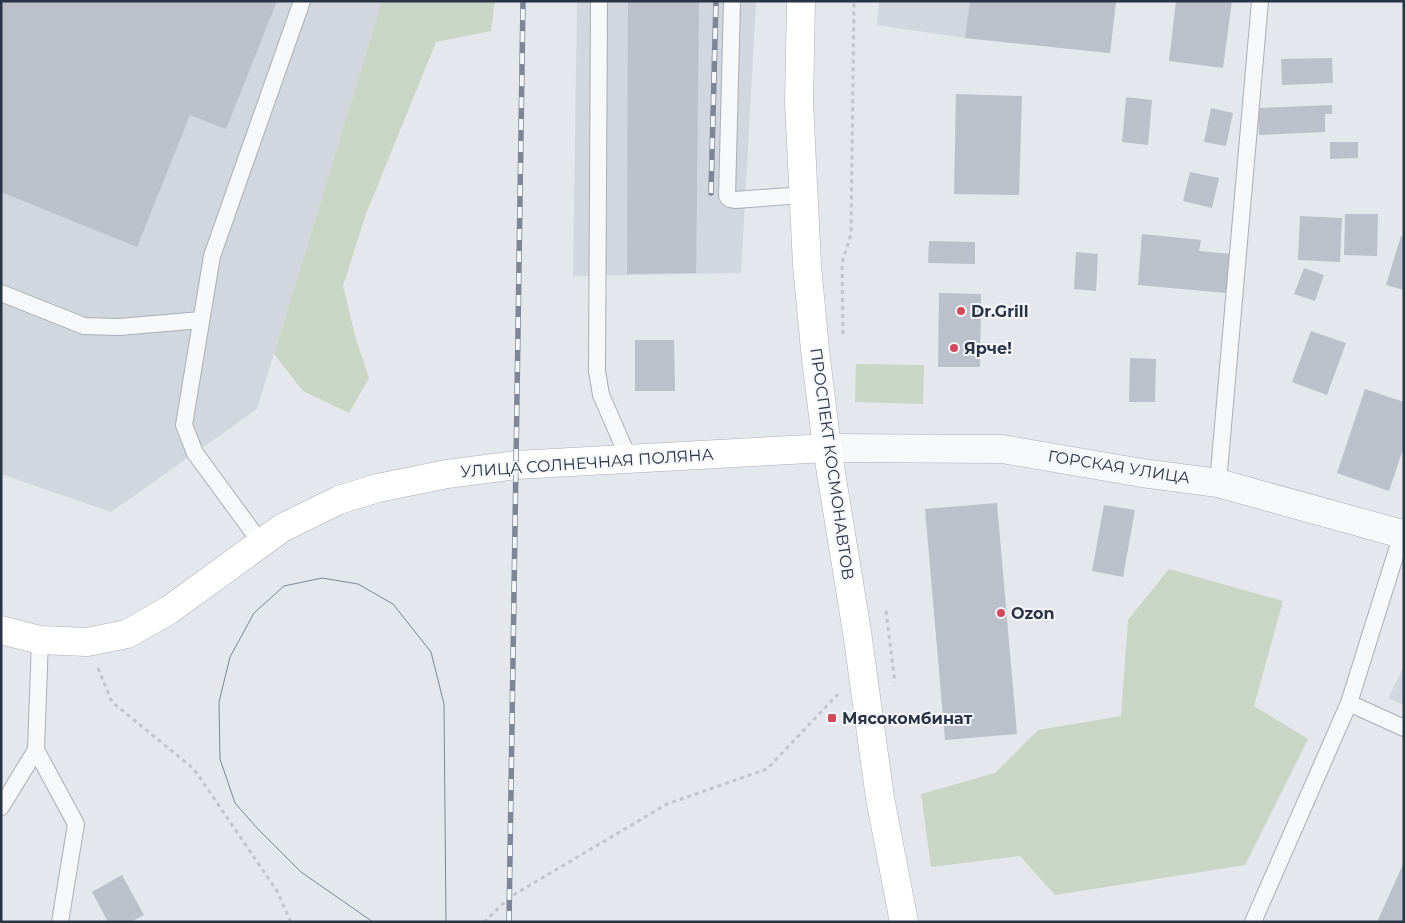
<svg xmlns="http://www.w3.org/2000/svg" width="1405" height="923" font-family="Montserrat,sans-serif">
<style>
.built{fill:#d2d6de}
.green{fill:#c9d6c5}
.building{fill:#bbc0ca}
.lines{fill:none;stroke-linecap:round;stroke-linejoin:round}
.lane-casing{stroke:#a9aeb7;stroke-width:18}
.street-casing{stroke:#a9aeb7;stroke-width:29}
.secondary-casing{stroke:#a9aeb7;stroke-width:29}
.path{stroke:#c2c5cb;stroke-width:3;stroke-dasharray:4 4;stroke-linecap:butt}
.lane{stroke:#f7f8fa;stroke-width:16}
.street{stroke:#f7f8fa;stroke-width:28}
.secondary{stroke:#fff;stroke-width:28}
.tram{stroke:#7d8696;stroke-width:1}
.rail-casing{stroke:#7d8696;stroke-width:5.5}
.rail{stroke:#f4f6f9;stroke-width:4;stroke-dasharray:11;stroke-linecap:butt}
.poi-dot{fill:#d1495b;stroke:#f4f6f9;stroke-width:2}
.labels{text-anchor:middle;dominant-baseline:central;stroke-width:4;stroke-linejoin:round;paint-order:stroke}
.poi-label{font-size:16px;font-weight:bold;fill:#2b3445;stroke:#f4f6f9;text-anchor:start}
.street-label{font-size:16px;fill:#2b3445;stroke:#f4f6f9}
</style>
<rect width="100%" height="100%" fill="#e4e7ec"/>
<g class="built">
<polygon points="1,1 382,1 257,409 111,512 1,474"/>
<polygon points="577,1 756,1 741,273 573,276"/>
<polygon points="879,1 1116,1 1110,53 965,38 877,25"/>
<polygon points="1404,666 1404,705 1388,698"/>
</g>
<g class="green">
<polygon points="382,1 495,1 491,31 436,42 366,214 343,286 355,336 369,378 349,413 303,391 274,354"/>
<polygon points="856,364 924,365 923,404 855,402"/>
<polygon points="1169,569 1283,601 1254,706 1308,739 1245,865 1055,895 1020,856 931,867 921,794 995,773 1038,730 1121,716 1128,620"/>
</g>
<g class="building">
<polygon points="1,1 277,1 226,129 190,115 137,247 1,192"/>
<polygon points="628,1 699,1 696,273 627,274"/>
<polygon points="970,1 1116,1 1110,53 965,38"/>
<polygon points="1176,1 1232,1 1223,68 1169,61"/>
<polygon points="1332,58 1333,83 1282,85 1281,59"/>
<polygon points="956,94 1022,96 1019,195 954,194"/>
<polygon points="1126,97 1152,100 1148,145 1122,142"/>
<polygon points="1332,105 1332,114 1325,114 1325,132 1259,135 1258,108"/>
<polygon points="1211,108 1233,113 1226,146 1204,142"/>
<polygon points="1330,142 1358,142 1358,158 1330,159"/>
<polygon points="1190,172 1219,178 1212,208 1183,201"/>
<polygon points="1345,214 1378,214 1377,256 1344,255"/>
<polygon points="1300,216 1342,218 1340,262 1298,260"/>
<polygon points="1142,234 1201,240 1199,251 1230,254 1226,293 1138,285"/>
<polygon points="1401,236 1404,237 1404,290 1386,285"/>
<polygon points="929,241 975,242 975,264 928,263"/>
<polygon points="1076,252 1098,254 1096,291 1074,289"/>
<polygon points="1304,268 1324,275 1315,301 1294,294"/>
<polygon points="939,293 981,294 980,367 938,367"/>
<polygon points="1311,331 1346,343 1327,395 1292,382"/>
<polygon points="635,340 674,340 675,391 635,391"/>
<polygon points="1130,358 1156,359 1155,402 1129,402"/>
<polygon points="1365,389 1404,402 1404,446 1389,491 1337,473"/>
<polygon points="997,503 1017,734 945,740 925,509"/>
<polygon points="1104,505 1135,510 1123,577 1092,571"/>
<polygon points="1404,862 1404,922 1377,922"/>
<polygon points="122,875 144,915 131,922 108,922 92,892"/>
</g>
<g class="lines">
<defs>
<g id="lane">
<polyline points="599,1 597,371 601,395 629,459"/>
<polyline points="732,1 727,196 730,199 735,200 803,195"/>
<polyline points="1,293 84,326 119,327 201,320"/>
<polyline points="1218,483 1260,1"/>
<polyline points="261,543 195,453 184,425 212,256 302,1"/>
<polyline points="40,640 36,750 76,824 60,922"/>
<polyline points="1349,703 1404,728"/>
<polyline points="1,807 36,750"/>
<polyline points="1253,922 1349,703 1402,534"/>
</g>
<polyline id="street" points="827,448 1002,449 1142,473 1218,483 1402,534 1404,533"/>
<g id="secondary">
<polyline points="801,1 799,102 807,265 815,350 827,448 857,632 880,798 904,922"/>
<polyline points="1,630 40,640 87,642 127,634 169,610 282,528 339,500 378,488 447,474 516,465 827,448"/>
</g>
</defs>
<use href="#lane" class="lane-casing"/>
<use href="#street" class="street-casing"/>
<use href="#secondary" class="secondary-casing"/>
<g class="path">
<polyline points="843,334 842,263 851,234 854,1"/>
<polyline points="886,611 895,683"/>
<polyline points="98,668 112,702 194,769 277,891 291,922"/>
<polyline points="484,922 510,897 667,804 767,769 838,694"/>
</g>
<use href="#lane" class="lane"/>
<use href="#street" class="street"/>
<use href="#secondary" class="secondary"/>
<polyline class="tram" points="373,922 301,872 257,828 235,803 220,759 219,702 230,657 254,613 284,586 322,578 358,584 393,604 431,652 444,704 446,922"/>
<defs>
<g id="rail">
<polyline points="711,193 716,1"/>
<polyline points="509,922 523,1"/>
</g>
</defs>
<use href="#rail" class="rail-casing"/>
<use href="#rail" class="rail"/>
</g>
<g class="poi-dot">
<circle cx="961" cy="311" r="5"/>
<circle cx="954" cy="348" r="5"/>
<circle cx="1001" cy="613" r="5"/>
<rect x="827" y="713" width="10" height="10" rx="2.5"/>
</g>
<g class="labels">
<g class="poi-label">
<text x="971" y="311">Dr.Grill</text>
<text x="964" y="348">Ярче!</text>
<text x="1011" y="613">Ozon</text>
<text x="842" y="718">Мясокомбинат</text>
</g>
<g class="street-label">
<text transform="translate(587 463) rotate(-4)">УЛИЦА СОЛНЕЧНАЯ ПОЛЯНА</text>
<text transform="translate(832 464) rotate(82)">ПРОСПЕКТ КОСМОНАВТОВ</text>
<text transform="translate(1119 467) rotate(9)">ГОРСКАЯ УЛИЦА</text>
</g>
</g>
<rect width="1405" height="923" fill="none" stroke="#2b3445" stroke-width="5"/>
</svg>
